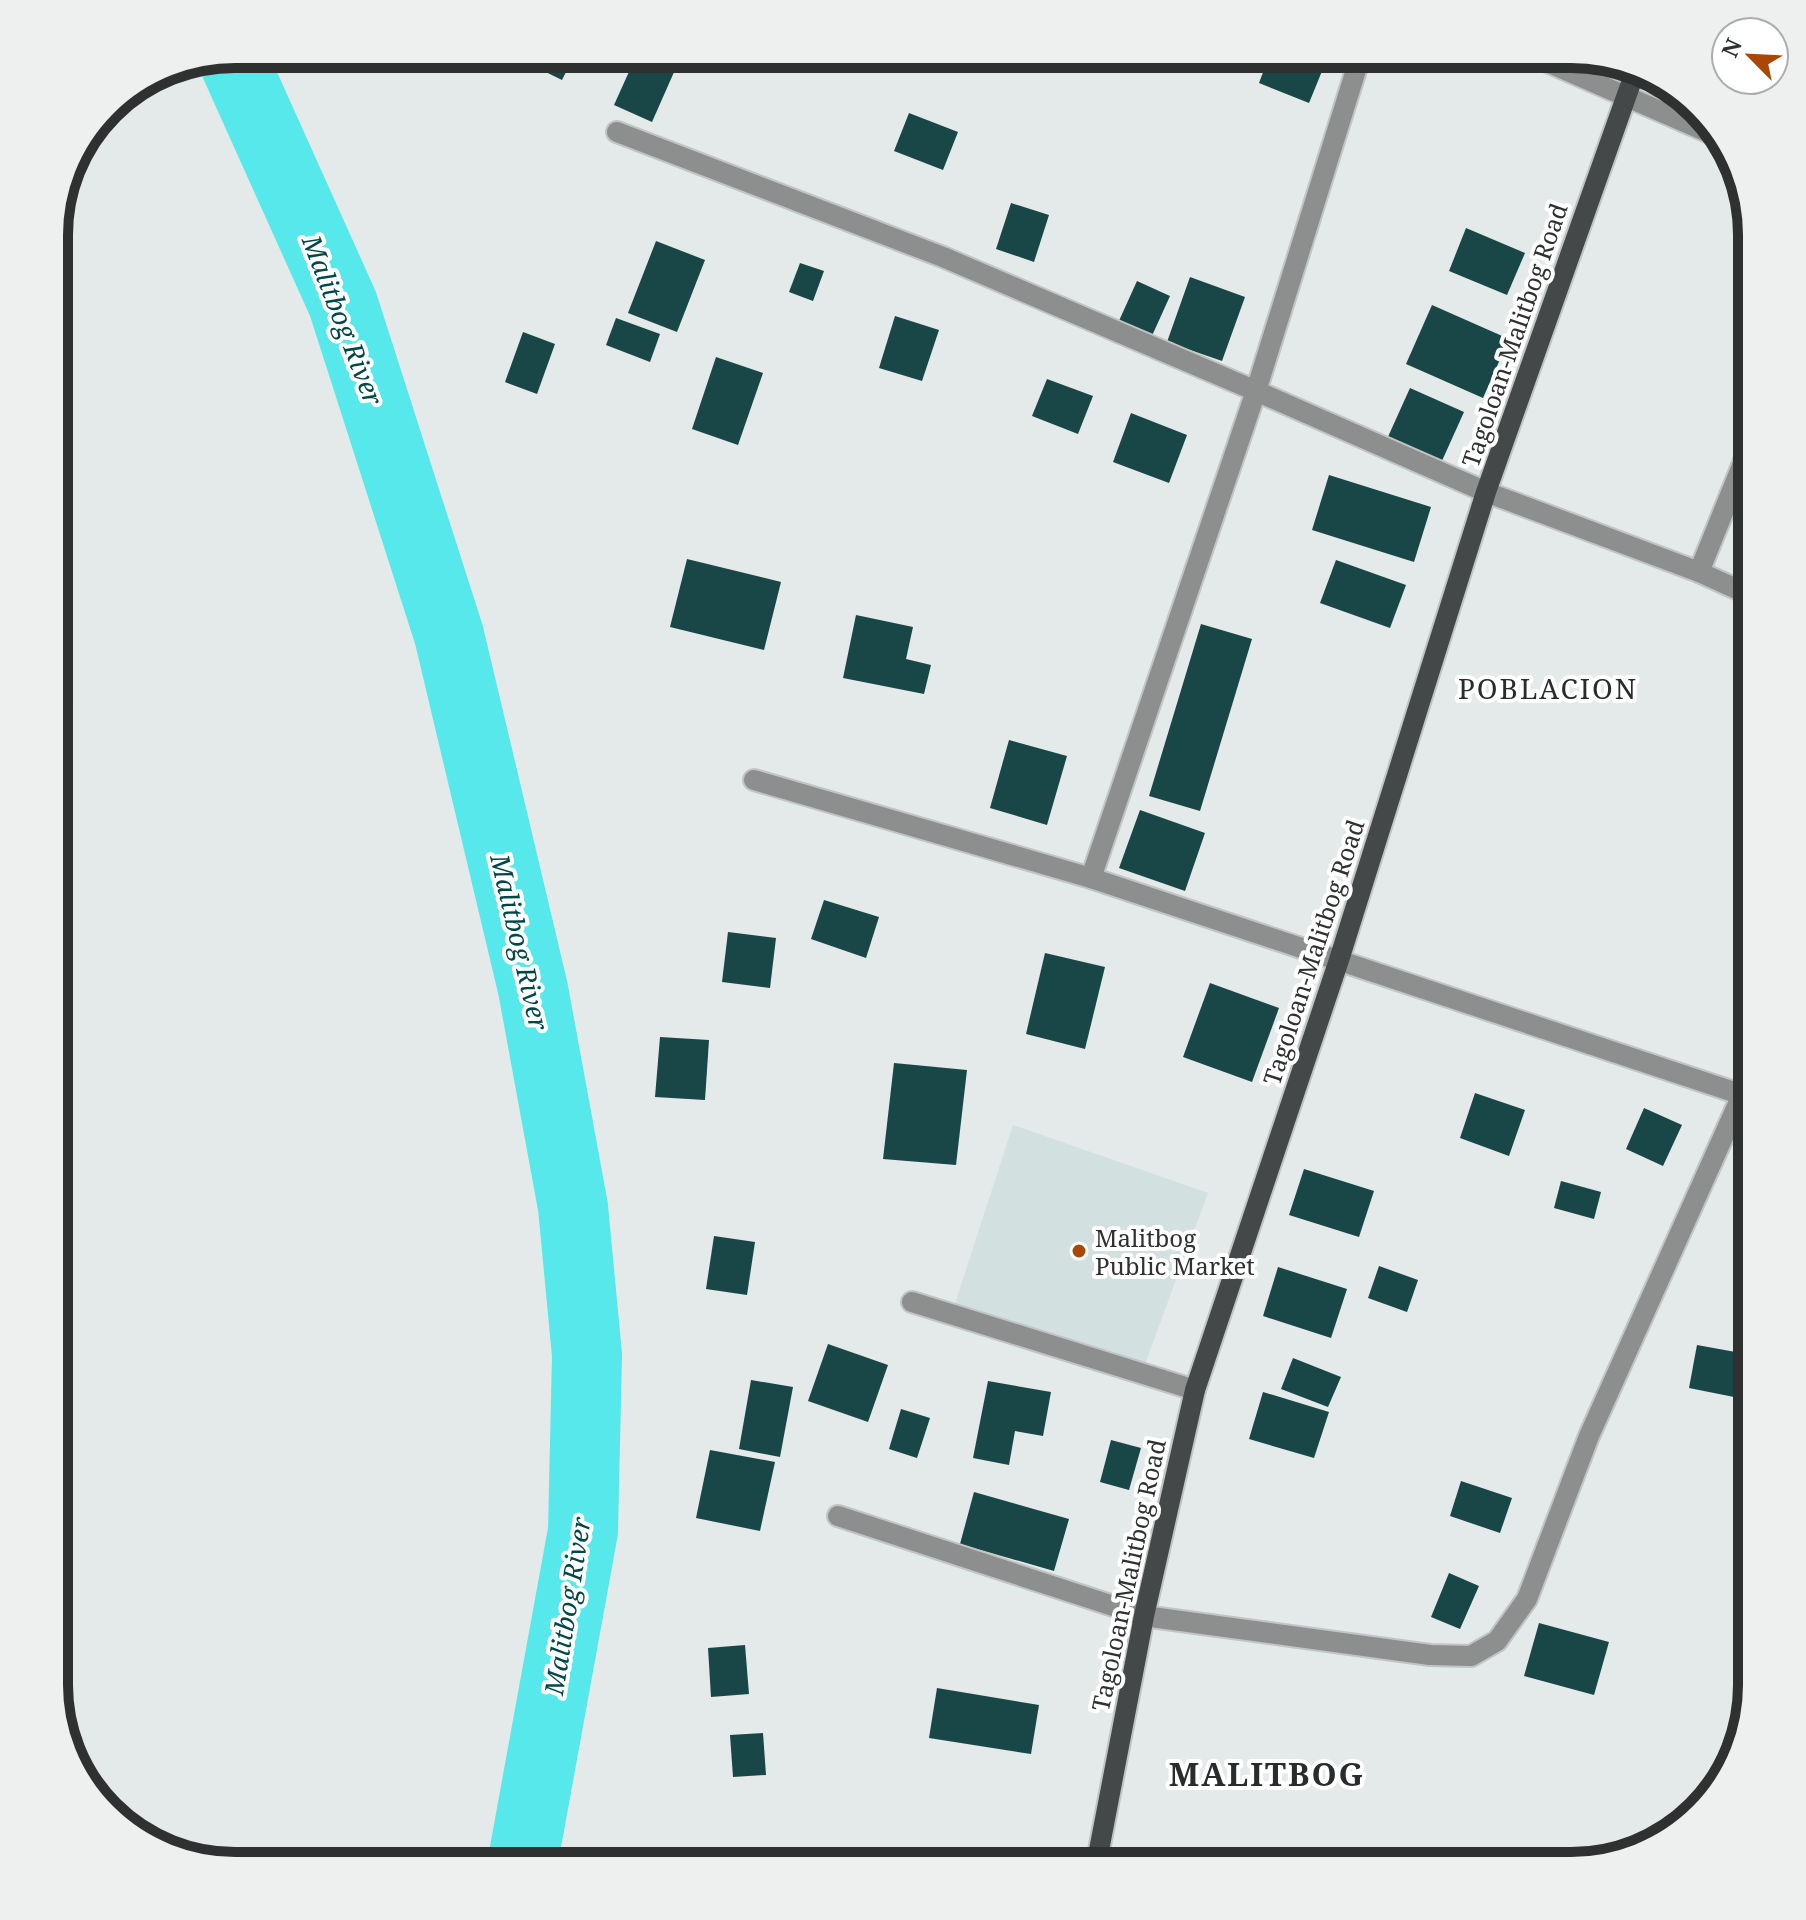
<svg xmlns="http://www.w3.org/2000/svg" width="1806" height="1920" font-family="'Noto Serif',serif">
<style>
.built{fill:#d2e0df}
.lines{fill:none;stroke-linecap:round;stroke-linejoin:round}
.river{stroke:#56e8ea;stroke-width:70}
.building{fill:#194747}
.minor-casing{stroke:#c0c4c4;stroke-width:24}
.major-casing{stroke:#c0c4c4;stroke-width:24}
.minor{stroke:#8d8f8f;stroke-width:20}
.major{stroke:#444848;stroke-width:20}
.poi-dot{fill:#a94806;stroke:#fff;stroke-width:3}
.labels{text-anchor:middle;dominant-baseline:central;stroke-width:8;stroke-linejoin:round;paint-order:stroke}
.street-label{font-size:24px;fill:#2f3131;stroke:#fff}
.poi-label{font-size:24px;fill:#2f3131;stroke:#fff;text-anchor:start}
.water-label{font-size:26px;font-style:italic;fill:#014748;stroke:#fff}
.quarter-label{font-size:28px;letter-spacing:2px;fill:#282c2c;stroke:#fff}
.district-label{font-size:32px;font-weight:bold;letter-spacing:2px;fill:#282c2c;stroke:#fff}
.rim{fill:none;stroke:#2f3131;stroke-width:10}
</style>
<rect width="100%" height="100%" fill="#e4e9e9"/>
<polygon class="built" points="1013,1125 1208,1193 1143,1369 953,1310"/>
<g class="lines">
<polyline class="river" points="231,55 343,304 449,635 533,989 573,1207 587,1355 583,1531 522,1866"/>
</g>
<g class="building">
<polygon points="516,54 575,54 562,80 515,57"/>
<polygon points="637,54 682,54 652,122 614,105"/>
<polygon points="1270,54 1329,54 1309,103 1259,83"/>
<polygon points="1556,54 1582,54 1608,61 1604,72"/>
<polygon points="909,113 958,132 943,170 894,151"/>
<polygon points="1011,203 1049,215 1034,262 996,249"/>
<polygon points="1466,228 1525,253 1507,295 1449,271"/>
<polygon points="656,241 705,260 677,332 628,313"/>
<polygon points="800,263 824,271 813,301 789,292"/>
<polygon points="1190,277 1245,297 1222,361 1167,342"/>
<polygon points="1137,281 1170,296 1151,338 1118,323"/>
<polygon points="1432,305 1509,339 1483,398 1406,364"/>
<polygon points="895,316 939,330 922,381 879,368"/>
<polygon points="616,318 660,334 650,362 606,345"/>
<polygon points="523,332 555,344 537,394 505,382"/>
<polygon points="716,357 763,373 738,445 692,429"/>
<polygon points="1047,379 1093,396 1078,434 1032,416"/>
<polygon points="1410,388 1464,412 1441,463 1387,439"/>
<polygon points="1131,413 1187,435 1169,483 1113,462"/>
<polygon points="1329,475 1431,507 1414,562 1312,530"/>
<polygon points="687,559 781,582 764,650 670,627"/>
<polygon points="1336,560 1406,585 1390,628 1320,603"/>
<polygon points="856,615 913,627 906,659 931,665 924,694 843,678"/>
<polygon points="1201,624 1252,639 1200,811 1149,796"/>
<polygon points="1009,740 1067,756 1047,825 990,808"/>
<polygon points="1140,810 1205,833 1185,891 1119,868"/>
<polygon points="824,900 879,917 866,958 811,939"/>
<polygon points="728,932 776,938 770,988 722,982"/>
<polygon points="1045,953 1105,967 1085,1049 1026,1034"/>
<polygon points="1210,983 1279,1008 1252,1082 1183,1057"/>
<polygon points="660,1037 709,1040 705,1100 655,1097"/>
<polygon points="894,1063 967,1070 956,1165 883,1159"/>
<polygon points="1475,1093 1525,1110 1509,1156 1460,1138"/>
<polygon points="1644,1108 1682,1125 1663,1166 1626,1149"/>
<polygon points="1304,1169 1374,1191 1359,1237 1289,1215"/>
<polygon points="1561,1181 1601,1192 1594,1219 1554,1208"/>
<polygon points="714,1236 755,1242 747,1295 706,1289"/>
<polygon points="1379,1266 1418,1280 1407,1312 1368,1298"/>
<polygon points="1278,1267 1347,1289 1331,1338 1263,1316"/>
<polygon points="828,1344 888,1365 868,1422 808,1401"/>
<polygon points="1697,1345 1752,1355 1744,1399 1689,1388"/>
<polygon points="1293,1358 1341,1377 1328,1407 1281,1389"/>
<polygon points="751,1380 793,1387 780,1457 739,1449"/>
<polygon points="988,1381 1051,1392 1043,1436 1015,1431 1009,1465 973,1458"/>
<polygon points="1263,1392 1329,1412 1314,1458 1249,1439"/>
<polygon points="901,1409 930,1418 917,1458 889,1449"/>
<polygon points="1111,1440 1141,1448 1129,1490 1100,1482"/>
<polygon points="710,1450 775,1462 760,1531 696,1518"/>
<polygon points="1461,1481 1512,1498 1500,1533 1450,1516"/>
<polygon points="974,1492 1069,1519 1054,1571 960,1544"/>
<polygon points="1449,1573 1479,1586 1460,1629 1431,1617"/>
<polygon points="1539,1623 1609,1642 1594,1695 1524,1676"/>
<polygon points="745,1645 749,1694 711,1697 708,1648"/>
<polygon points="937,1688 1039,1705 1031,1754 929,1738"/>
<polygon points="763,1733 766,1775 733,1777 730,1735"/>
</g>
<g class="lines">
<defs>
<g id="minor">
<polyline points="1529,54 1719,137"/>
<polyline points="617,132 943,257 1256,391 1486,492 1699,572 1752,596"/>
<polyline points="1699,572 1752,441"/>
<polyline points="754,780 1091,878 1752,1098"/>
<polyline points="1091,878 1256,391 1361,54"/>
<polyline points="912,1302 1195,1390"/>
<polyline points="838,1516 1144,1616 1430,1655 1471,1656 1497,1641 1527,1599 1589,1436 1742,1095 1752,1067"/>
</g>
<polyline id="major" points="1096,1866 1144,1616 1195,1390 1339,960 1486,492 1636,69"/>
</defs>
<use href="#minor" class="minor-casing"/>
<use href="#major" class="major-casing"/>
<use href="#minor" class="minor"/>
<use href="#major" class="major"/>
</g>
<circle class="poi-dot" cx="1079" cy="1251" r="8"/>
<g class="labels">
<g class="street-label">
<text transform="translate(1514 335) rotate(-71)">Tagoloan-Malitbog Road</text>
<text transform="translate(1313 952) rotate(-72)">Tagoloan-Malitbog Road</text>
<text transform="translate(1128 1575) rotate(-78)">Tagoloan-Malitbog Road</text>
</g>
<g class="poi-label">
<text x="1095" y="1237">Malitbog<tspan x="1095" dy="28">Public Market</tspan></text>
</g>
<g class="water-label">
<text transform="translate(343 320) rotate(69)">Malitbog River</text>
<text transform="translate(520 942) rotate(77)">Malitbog River</text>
<text transform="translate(567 1606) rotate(-81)">Malitbog River</text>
</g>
<g class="quarter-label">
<text x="1548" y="688">POBLACION</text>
</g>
<g class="district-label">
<text x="1267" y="1773">MALITBOG</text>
</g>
</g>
<path d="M0 0H1806V1920H0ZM235 68H1571A167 167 0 0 1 1738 235V1685A167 167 0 0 1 1571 1852H235A167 167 0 0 1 68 1685V235A167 167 0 0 1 235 68Z" fill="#eeefef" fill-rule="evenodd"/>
<path class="rim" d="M235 68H1571A167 167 0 0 1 1738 235V1685A167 167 0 0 1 1571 1852H235A167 167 0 0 1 68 1685V235A167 167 0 0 1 235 68Z"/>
<g transform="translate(1750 56) rotate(294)"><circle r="38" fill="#ffffff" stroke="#acadad" stroke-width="2"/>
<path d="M0-6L14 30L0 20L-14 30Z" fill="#a94806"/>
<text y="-12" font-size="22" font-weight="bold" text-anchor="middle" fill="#2f3131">N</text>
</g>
</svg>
